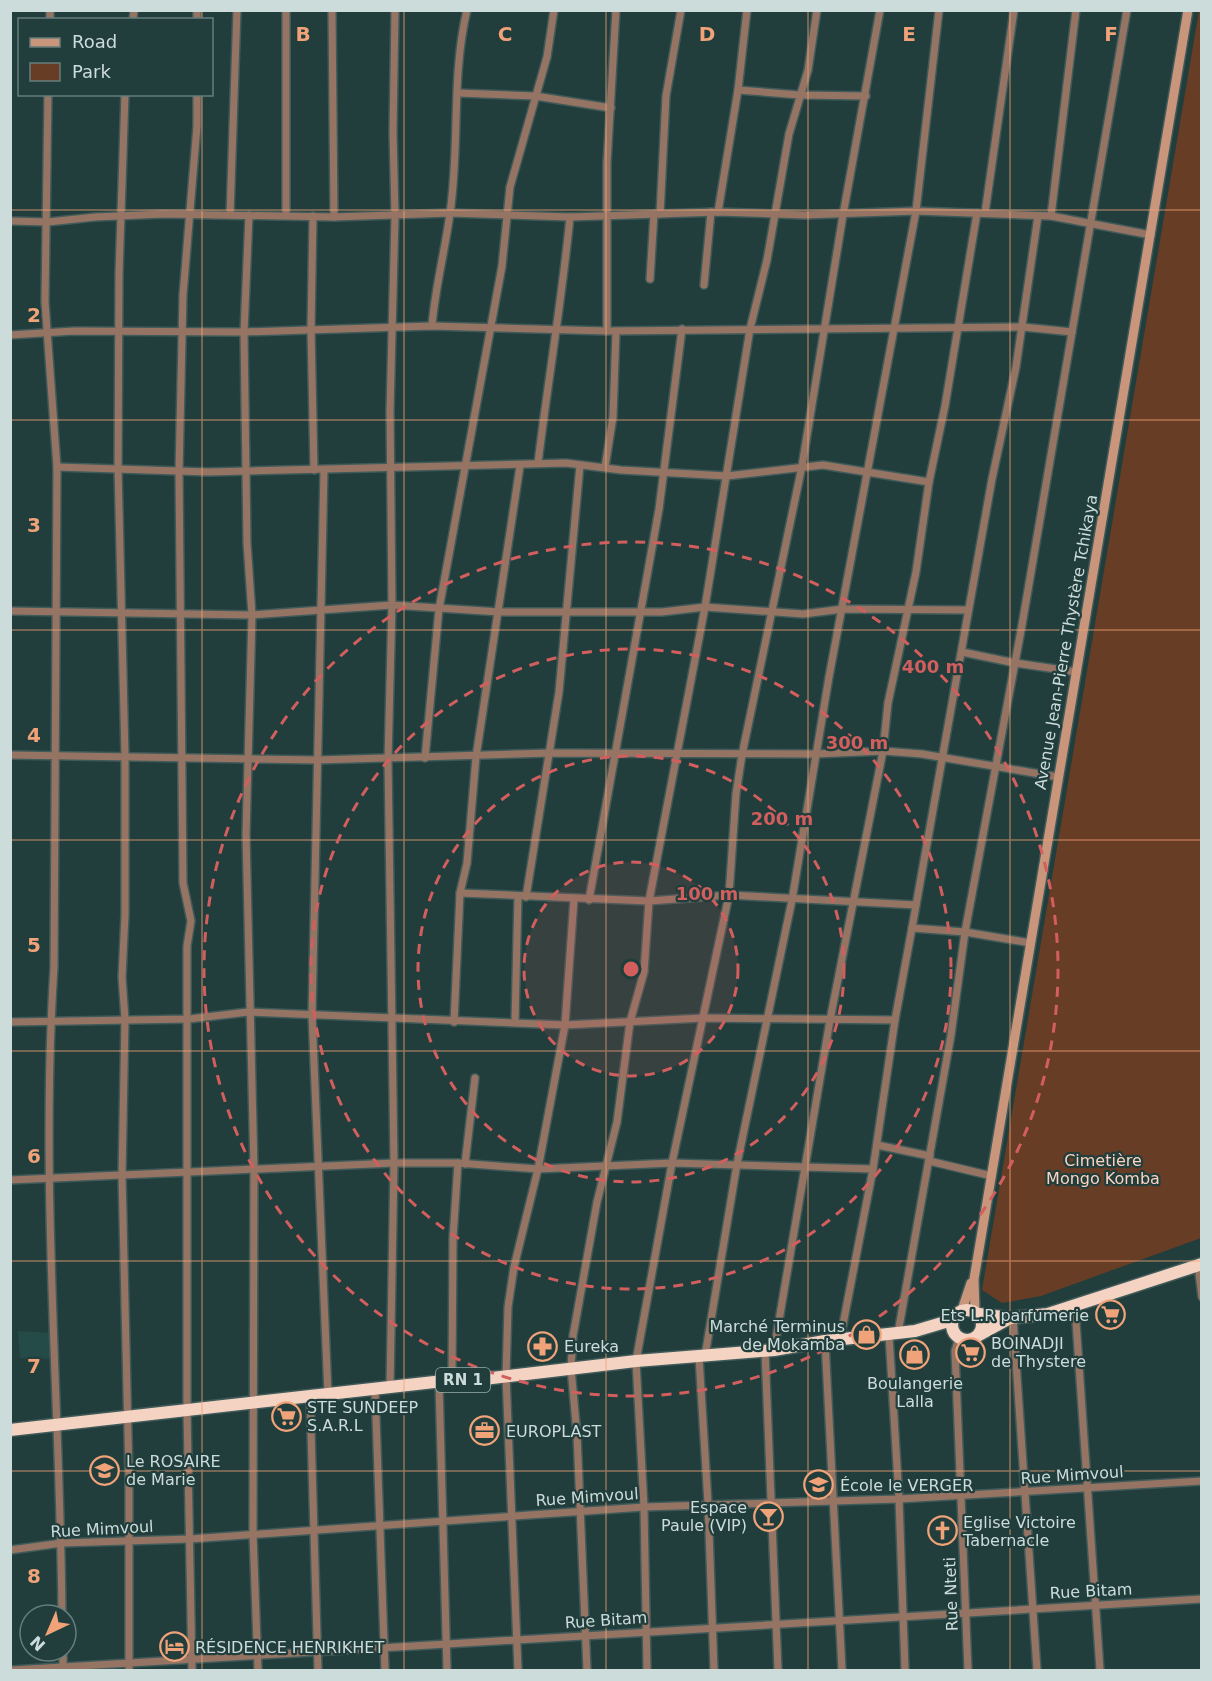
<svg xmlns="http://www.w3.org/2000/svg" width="1212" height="1681" font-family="'DejaVu Sans',sans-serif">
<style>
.built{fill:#254b49}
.green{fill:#683d25}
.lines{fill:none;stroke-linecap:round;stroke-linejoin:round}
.street-casing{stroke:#405a59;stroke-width:10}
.secondary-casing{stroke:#405a59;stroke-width:12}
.highway-casing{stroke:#405a59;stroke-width:15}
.street{stroke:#957464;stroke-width:7}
.secondary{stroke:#c9957b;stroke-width:9}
.highway{stroke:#f4d3c3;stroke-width:12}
.grid{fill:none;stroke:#f0a279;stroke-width:1.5;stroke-opacity:0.55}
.ring{fill:none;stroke:#d35e5e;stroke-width:3;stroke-dasharray:10 8}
.labels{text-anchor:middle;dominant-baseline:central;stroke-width:4.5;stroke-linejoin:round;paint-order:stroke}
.shield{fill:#213e3c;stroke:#99adab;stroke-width:1.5}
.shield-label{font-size:15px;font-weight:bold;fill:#ccdcdb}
.street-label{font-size:16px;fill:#ccdcdb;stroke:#213e3c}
.park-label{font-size:16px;fill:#fdd3bf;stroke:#213e3c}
.poi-label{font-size:16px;fill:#ccdcdb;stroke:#213e3c;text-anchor:start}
.grid-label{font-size:20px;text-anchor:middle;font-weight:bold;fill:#f0a279;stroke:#213e3c;stroke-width:4.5;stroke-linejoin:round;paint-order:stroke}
.centre{fill:#d35e5e;stroke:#213e3c;stroke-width:3}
.ring-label{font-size:18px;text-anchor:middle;font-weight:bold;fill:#d35e5e;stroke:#213e3c;stroke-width:4.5;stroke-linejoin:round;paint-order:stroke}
</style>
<rect width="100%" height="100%" fill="#213e3c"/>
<polygon class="built" points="18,1331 52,1333 52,1359 20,1358"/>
<polygon class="green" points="1199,11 1202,11 1201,1238 1041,1296 1002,1303 982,1290"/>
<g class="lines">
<defs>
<g id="street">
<polyline points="286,10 286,215"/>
<polyline points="332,10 334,217"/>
<polyline points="50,20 50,10"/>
<polyline points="133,20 134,10"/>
<polyline points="197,20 197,10"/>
<polyline points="738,90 800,95 866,96"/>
<polyline points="458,93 535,96 611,108"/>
<path d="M 48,94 L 45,302 L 57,467 L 54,967 C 40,1182 60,1399 62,1615"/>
<polyline points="125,94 119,274 118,468 125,756 125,915 122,977 125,1019 122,1175 129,1477 129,1670"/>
<polyline points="718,212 738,90 747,10"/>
<polyline points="985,213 1014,10"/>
<polyline points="660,214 666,96 681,10"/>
<polyline points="230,215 237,10"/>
<polyline points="249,215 244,332 247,543 252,615 246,835 254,1168 253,1534 258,1670"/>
<polyline points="313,216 311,329 314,470"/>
<polyline points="1051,216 1076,10"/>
<polyline points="10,221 48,222 95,217 163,214 334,217 450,213 570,217 718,212 804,215 916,211 1051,216 1151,235"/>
<polyline points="650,279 654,214"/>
<polyline points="704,285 711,212"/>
<path d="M 432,326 C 435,288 445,251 450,213 C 460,146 451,77 467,10"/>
<polyline points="607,331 607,163 616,10"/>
<polyline points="10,335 74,331 244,332 432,326 607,331 1023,327 1072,332"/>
<path d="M 538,463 C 548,381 562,299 570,217"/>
<polyline points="57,467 208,472 566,463 621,470 727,476 823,465 929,482"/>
<polyline points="605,467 613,417 616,331"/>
<polyline points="324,470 312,1015 328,1394"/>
<polyline points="10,611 252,615 392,605 500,612 662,612 705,607 803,614 843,609 968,610"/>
<polyline points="962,652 1015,663 1077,672"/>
<polyline points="10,755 317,760 550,753 815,754 883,751 922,754 1058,777"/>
<polyline points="425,758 439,609 502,266 510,187 547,57 554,10"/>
<polyline points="460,893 649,901 729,895 916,905"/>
<polyline points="526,897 559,692 580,465"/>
<polyline points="589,900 659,509 682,329"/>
<polyline points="912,928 992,479 1016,367 1038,216"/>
<polyline points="10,1022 189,1019 248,1012 565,1025 703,1018 895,1020 912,928 965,932 1031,943"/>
<polyline points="454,1022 460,893 467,863 476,757 520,466"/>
<polyline points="515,1022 518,896"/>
<polyline points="877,1145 930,1156"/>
<polyline points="929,1161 992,1176"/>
<polyline points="465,1164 475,1078"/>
<polyline points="10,1180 394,1163 458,1163 538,1169 672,1163 873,1169"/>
<polyline points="1198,1265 1202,1297"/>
<polyline points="1075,1307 1100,1670"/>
<polyline points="1013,1317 1037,1670"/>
<polyline points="898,1333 951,1035 965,932 1022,625 1127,10"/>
<polyline points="889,1335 899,1499 905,1670"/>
<polyline points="959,1338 955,1351 968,1670"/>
<polyline points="840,1340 873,1169 895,1020"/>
<polyline points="825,1341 842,1670"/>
<polyline points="774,1350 830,1020 883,751 888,703 916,572 929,482 945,406 977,213"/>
<polyline points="765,1351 778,1670"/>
<polyline points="705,1356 737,1164 792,900 829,677 916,211 939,10"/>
<polyline points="699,1357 708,1503 714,1670"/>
<polyline points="452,1380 453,1238 458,1163"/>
<polyline points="439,1383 447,1670"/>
<polyline points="390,1387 394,1163 388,760 392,605 390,411 395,216 393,132 395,10"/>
<polyline points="375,1389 385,1670"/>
<polyline points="310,1396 318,1670"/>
<polyline points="10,1550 62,1543 190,1539 644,1507 899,1499 1202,1481"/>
<polyline points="63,1651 63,1670"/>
<polyline points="12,1670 1202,1599"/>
<polyline points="192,1670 187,1410 187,946 191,921 183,883 179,471 183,295 197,126 197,94"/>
<polyline points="518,1670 506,1376 508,1307 514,1267 538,1169 565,1025 574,899"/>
<polyline points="587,1670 577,1435 571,1368 573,1336 597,1202 617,1122 630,1022 644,972 649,901 705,607 750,329 767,260 789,134 808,70 817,10"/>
<polyline points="647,1670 644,1507 636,1361 672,1163 729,895 736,794 742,755 802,466 843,215 880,10"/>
</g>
<g id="secondary">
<polyline points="962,1310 971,1283"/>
<polyline points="975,1311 974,1279 1188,10"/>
</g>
<g id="highway">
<circle cx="967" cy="1325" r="15"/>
<polyline points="979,1314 1010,1318 1048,1314 1202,1264"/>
<polyline points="979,1335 1010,1318"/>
<polyline points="10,1430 452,1380 475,1380 636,1361 774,1350 825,1341 915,1331 952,1320"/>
</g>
</defs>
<use href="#street" class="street-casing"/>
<use href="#secondary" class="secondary-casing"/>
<use href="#highway" class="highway-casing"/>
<use href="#street" class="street"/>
<use href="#secondary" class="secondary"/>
<use href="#highway" class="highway"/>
</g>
<path class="grid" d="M 202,10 L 202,20M 404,10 L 404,1670M 606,10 L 606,1670M 808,10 L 808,1670M 1010,10 L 1010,1670M 202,94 L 202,1670M 10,210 L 1202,210M 10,420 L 1202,420M 10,630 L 1202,630M 10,840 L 1202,840M 10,1051 L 1202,1051M 10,1261 L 1202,1261M 10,1471 L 1202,1471"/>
<circle cx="631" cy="969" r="107" fill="#d35e5e" fill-opacity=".12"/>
<g class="ring">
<circle cx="631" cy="969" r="107"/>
<circle cx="631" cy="969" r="213"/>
<circle cx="631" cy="969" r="320"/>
<circle cx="631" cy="969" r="427"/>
</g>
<defs>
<symbol id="supermarket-ring" viewBox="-11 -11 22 22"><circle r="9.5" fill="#213e3c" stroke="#f0a279" stroke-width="1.5"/><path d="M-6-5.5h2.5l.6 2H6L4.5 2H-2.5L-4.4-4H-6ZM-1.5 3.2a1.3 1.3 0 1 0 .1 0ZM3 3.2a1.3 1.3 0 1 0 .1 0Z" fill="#f0a279"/></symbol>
<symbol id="shop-ring" viewBox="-11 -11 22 22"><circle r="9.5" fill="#213e3c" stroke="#f0a279" stroke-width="1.5"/><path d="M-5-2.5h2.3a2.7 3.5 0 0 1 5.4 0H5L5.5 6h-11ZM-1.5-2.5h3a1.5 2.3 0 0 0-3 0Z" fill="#f0a279"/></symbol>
<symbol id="pharmacy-ring" viewBox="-11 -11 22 22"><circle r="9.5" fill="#213e3c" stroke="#f0a279" stroke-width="1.5"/><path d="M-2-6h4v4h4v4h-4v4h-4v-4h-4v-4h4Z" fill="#f0a279"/></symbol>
<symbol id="office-ring" viewBox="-11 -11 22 22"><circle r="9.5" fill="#213e3c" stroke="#f0a279" stroke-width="1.5"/><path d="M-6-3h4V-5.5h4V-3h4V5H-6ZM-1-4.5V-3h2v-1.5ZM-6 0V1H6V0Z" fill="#f0a279"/></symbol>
<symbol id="school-ring" viewBox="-11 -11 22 22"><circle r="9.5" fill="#213e3c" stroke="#f0a279" stroke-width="1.5"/><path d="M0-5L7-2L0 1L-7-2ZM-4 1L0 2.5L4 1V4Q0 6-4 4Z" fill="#f0a279"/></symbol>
<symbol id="bar-ring" viewBox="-11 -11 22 22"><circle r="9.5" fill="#213e3c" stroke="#f0a279" stroke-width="1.5"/><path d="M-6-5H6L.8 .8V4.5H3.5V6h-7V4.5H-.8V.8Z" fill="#f0a279"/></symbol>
<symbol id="church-ring" viewBox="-11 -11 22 22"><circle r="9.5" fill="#213e3c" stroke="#f0a279" stroke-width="1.5"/><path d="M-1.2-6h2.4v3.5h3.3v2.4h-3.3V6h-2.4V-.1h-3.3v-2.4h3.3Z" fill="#f0a279"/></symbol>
<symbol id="hotel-ring" viewBox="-11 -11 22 22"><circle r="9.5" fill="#213e3c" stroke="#f0a279" stroke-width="1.5"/><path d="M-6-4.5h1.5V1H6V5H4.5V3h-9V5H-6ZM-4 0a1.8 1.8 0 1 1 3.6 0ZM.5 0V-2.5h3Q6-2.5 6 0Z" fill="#f0a279"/></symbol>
</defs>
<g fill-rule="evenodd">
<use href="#supermarket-ring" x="1094" y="1298" width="33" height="33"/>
<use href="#shop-ring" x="850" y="1318" width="33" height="33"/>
<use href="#pharmacy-ring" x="526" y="1330" width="33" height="33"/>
<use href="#supermarket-ring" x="954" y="1336" width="33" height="33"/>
<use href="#shop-ring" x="898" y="1338" width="33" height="33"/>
<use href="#supermarket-ring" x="270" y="1400" width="33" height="33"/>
<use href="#office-ring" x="468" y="1414" width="33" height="33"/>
<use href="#school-ring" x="88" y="1454" width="33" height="33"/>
<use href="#school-ring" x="802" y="1468" width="33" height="33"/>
<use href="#bar-ring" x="752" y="1500" width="33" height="33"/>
<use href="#church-ring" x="926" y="1514" width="33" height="33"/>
<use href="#hotel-ring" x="158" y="1630" width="33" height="33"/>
</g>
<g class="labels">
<rect class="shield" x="436" y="1368" width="54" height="24" rx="4.5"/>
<g class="shield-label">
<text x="463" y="1380">RN 1</text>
</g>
<g class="street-label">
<text transform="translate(1066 642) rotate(-80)">Avenue Jean-Pierre Thystère Tchikaya</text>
<text transform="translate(1072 1475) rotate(-4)">Rue Mimvoul</text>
<text transform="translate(587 1497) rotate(-4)">Rue Mimvoul</text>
<text transform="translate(102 1529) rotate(-3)">Rue Mimvoul</text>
<text transform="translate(1091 1591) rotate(-3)">Rue Bitam</text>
<text transform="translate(951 1594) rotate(-92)">Rue Nteti</text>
<text transform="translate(606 1620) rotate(-4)">Rue Bitam</text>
</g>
<g class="park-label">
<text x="1103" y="1160">Cimetière<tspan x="1103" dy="18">Mongo Komba</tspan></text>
</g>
<g class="poi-label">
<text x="1089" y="1315" text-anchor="end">Ets L.R parfumerie</text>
<text x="845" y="1326" text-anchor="end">Marché Terminus<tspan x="845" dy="18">de Mokamba</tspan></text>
<text x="991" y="1343">BOINADJI<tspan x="991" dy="18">de Thystere</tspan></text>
<text x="564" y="1346">Eureka</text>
<text x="915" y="1383" text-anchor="middle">Boulangerie<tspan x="915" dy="18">Lalla</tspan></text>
<text x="307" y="1407">STE SUNDEEP<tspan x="307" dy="18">S.A.R.L</tspan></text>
<text x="506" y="1431">EUROPLAST</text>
<text x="126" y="1461">Le ROSAIRE<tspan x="126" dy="18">de Marie</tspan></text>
<text x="840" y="1485">École le VERGER</text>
<text x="747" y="1507" text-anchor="end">Espace<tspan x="747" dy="18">Paule (VIP)</tspan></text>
<text x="963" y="1522">Eglise Victoire<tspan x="963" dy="18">Tabernacle</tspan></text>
<text x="195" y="1647">RÉSIDENCE HENRIKHET</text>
</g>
</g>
<g class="grid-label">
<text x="303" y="41">B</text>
<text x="505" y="41">C</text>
<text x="707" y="41">D</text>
<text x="909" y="41">E</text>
<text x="1111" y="41">F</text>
<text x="34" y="322">2</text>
<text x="34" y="532">3</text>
<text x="34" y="742">4</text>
<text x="34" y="952">5</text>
<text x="34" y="1163">6</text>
<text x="34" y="1373">7</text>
<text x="34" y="1583">8</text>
</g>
<circle cx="631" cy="969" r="9" class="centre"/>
<g class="ring-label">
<text x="933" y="673">400 m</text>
<text x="857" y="749">300 m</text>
<text x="782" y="825">200 m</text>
<text x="707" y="900">100 m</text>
</g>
<rect width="1212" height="1681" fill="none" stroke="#ccdcdb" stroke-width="24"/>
<rect x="18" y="18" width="195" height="78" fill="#213e3c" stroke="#657d7c" stroke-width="1.5"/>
<rect x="30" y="38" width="30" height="9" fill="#c9957b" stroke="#657d7c" stroke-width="1.5"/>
<text x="72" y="48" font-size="18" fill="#ccdcdb">Road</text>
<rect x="30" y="63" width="30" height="18" fill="#683d25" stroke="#657d7c" stroke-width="1.5"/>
<text x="72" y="78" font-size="18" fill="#ccdcdb">Park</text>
<g transform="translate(48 1633) rotate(224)"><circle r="28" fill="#213e3c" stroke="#657d7c" stroke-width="1.5"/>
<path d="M0-4.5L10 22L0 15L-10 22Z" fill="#f0a279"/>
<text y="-9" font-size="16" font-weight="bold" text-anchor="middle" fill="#ccdcdb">N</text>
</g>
</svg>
